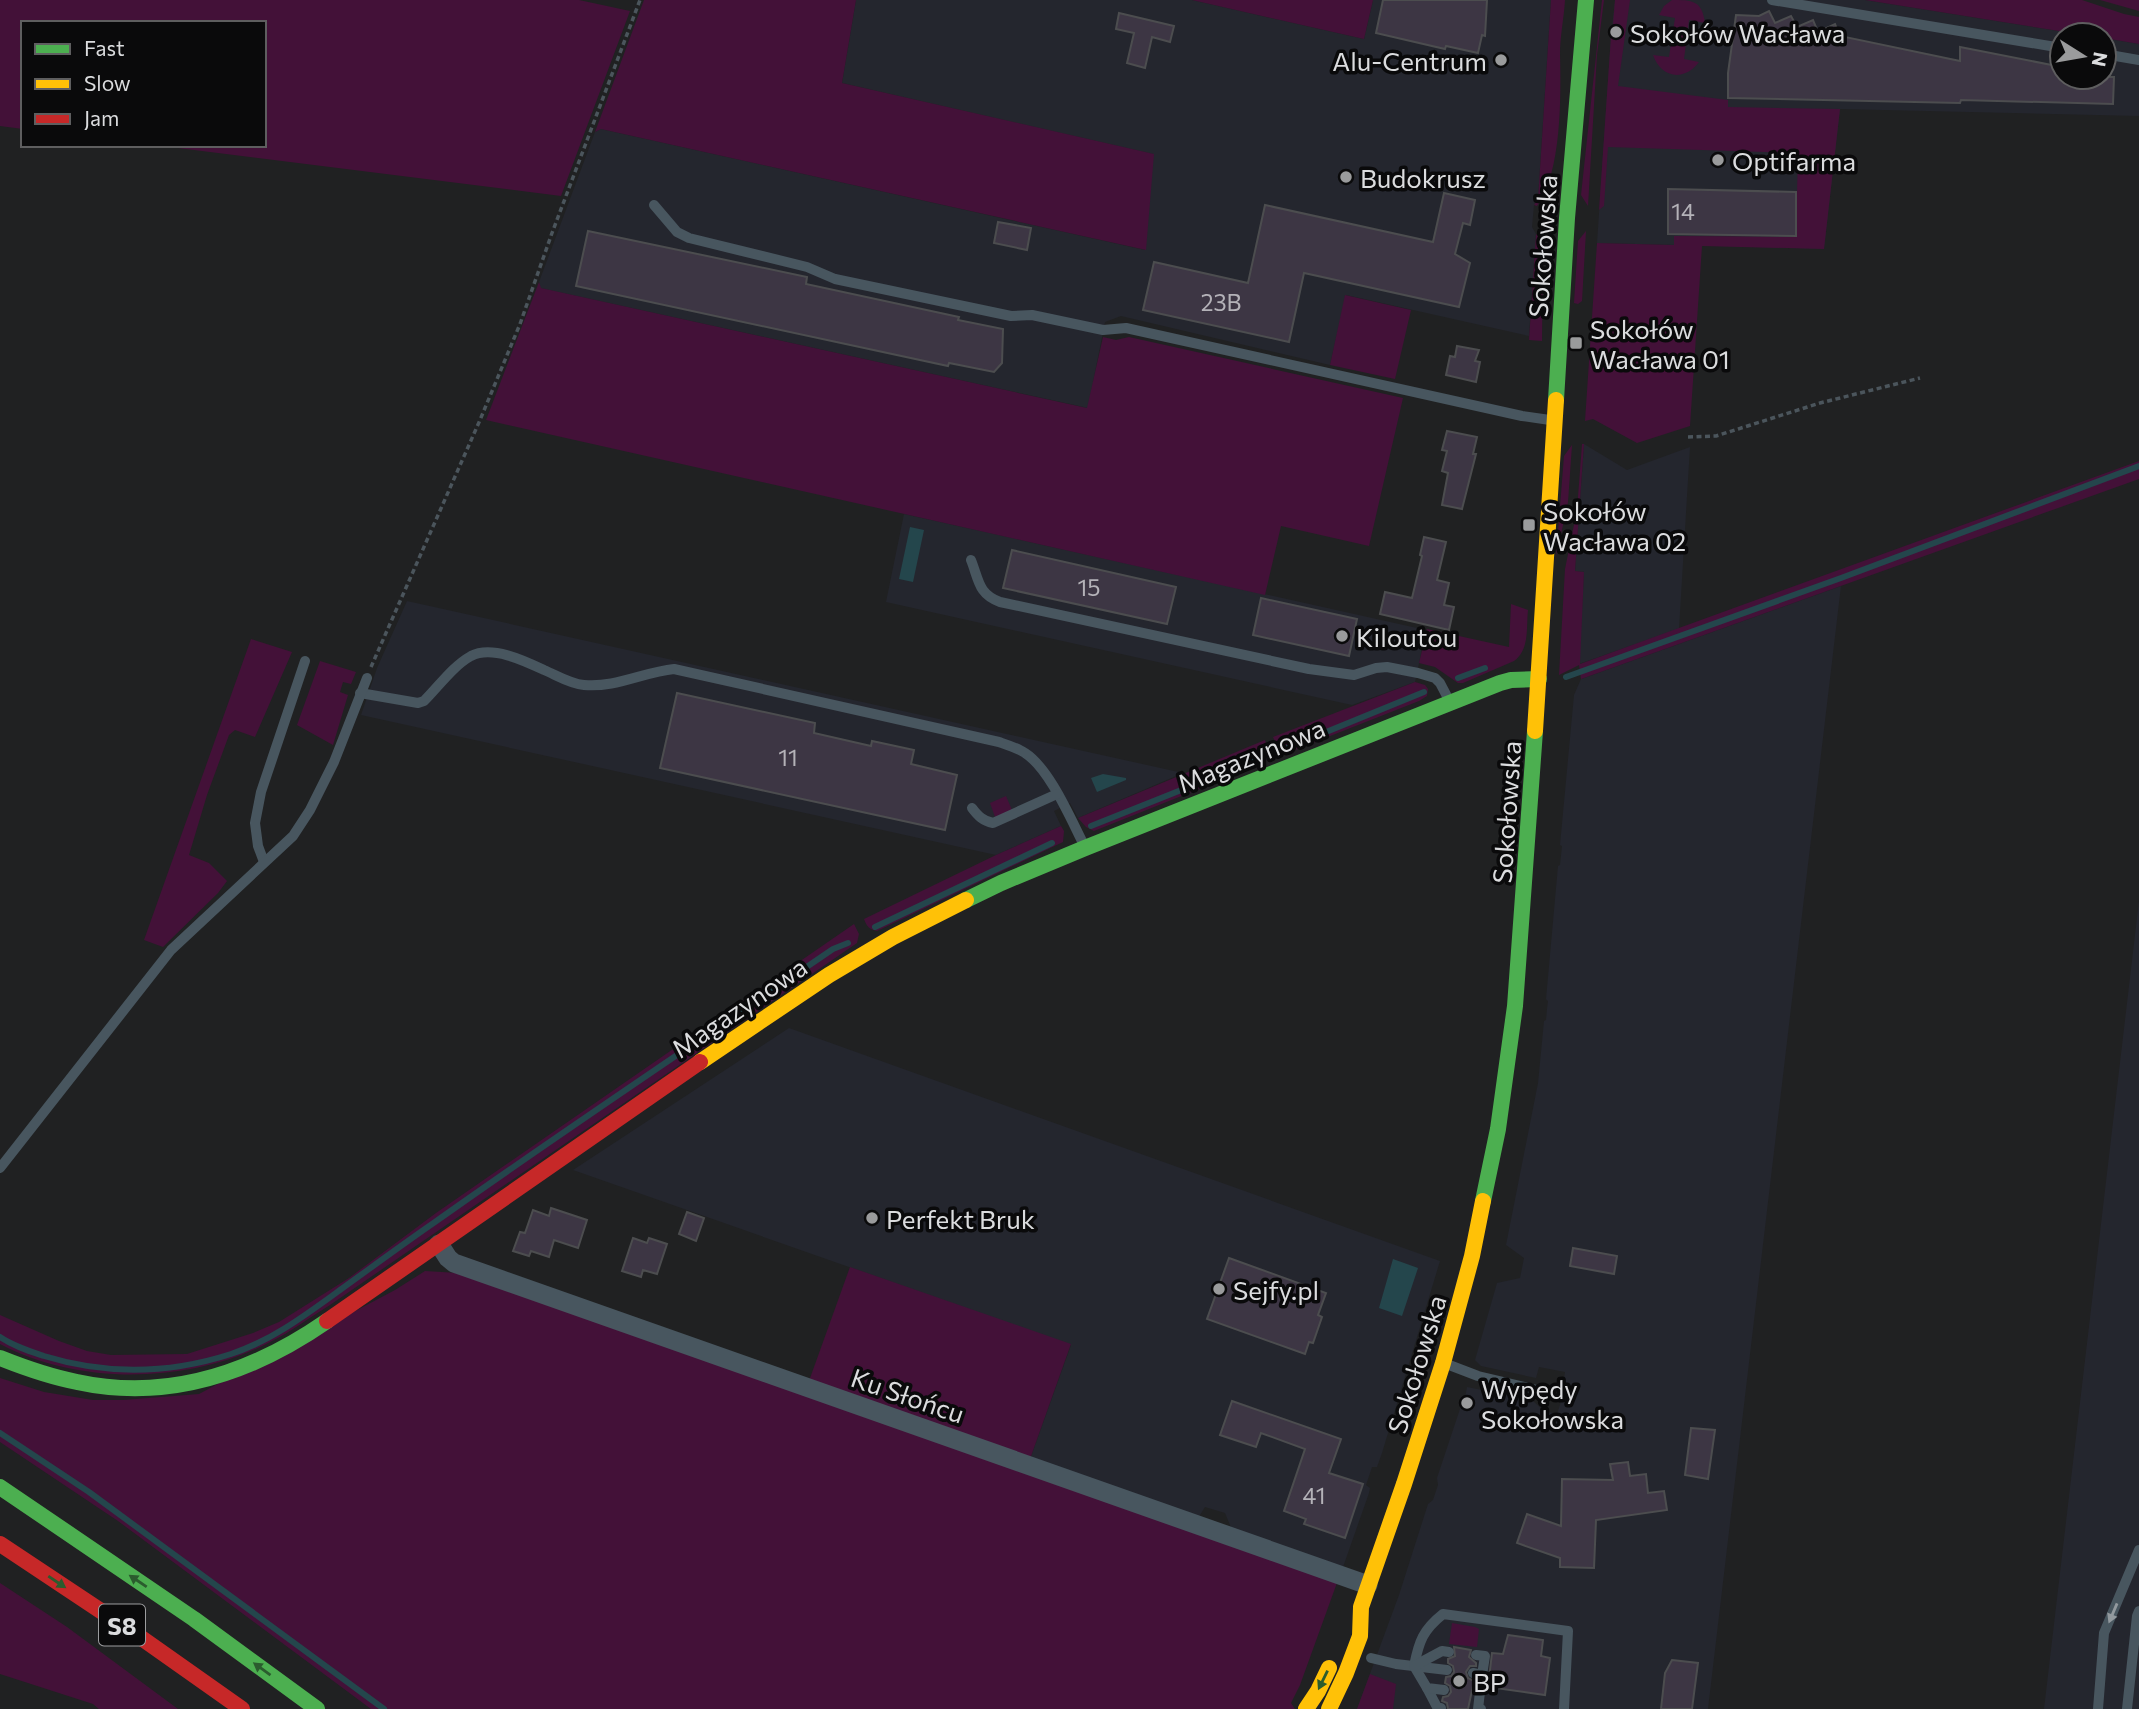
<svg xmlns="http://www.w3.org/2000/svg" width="2139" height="1709" font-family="Commissioner,sans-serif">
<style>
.built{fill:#24262e}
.green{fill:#431138}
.water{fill:#24464c}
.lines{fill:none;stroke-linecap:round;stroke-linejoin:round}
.stream{stroke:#24464c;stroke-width:6}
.building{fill:#3d3644;stroke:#4c4d4f;stroke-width:2}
.path{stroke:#4b555c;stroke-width:3.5;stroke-dasharray:5 3.5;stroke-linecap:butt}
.lane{stroke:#48565f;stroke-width:10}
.street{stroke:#48565f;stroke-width:19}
.fast{stroke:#4caf50;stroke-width:16}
.slow{stroke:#ffc107;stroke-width:16}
.jam{stroke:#c62828;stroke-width:16}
.oneway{fill:#2b5c2e}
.oneway2{fill:#92999e}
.poi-dot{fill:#9a9b9c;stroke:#0a0a0b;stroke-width:2.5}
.labels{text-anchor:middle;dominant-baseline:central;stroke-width:7;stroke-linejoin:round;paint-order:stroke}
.number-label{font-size:23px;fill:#b4b2b8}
.shield{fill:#0a0a0b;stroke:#9c9d9f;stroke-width:2}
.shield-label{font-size:24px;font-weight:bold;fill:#dbdcde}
.poi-label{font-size:26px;fill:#dbdcde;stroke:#0a0a0b;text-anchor:start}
.street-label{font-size:26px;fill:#dbdcde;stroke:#0a0a0b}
</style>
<rect width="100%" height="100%" fill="#202122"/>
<g class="built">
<polygon points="856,0 1192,0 1364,39 1373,0 1551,0 1538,199 1534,205 1532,227 1536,234 1529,336 1346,295 1330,365 1121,316 1105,322 1088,408 540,288 539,282 595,132 601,129 1145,250 1153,154 842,83"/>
<polygon points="1615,0 1865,0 2084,35 2062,35 2062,77 2104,77 2104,38 2139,44 2139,116 1840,109 1824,249 1597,243 1611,36"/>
<polygon points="1584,444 1627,470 1690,447 1679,629 1579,664 1584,572 1575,571"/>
<polygon points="904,514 1426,630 1415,682 1352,705 886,602"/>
<polygon points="1841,586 1708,1709 1357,1709 1399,1595 1428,1504 1433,1500 1438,1485 1437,1478 1461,1406 1463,1407 1464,1404 1467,1387 1532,1400 1544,1411 1557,1414 1560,1405 1565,1372 1539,1367 1536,1378 1481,1366 1475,1360 1497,1283 1520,1278 1524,1258 1506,1245 1538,1083 1544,1021 1546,1020 1547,1009 1548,1001 1546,999 1558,866 1560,865 1562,846 1560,845 1574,695 1581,679"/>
<polygon points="407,601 1183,773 1078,818 1070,803 1054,811 1061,826 996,855 361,715 377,668"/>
<polygon points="2139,901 2139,1709 2044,1709"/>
<polygon points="789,1028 1440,1261 1382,1453 1377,1467 1372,1467 1366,1485 1370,1488 1369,1493 1342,1570 1232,1530 1225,1513 1205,1507 1198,1518 1030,1459 1071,1345 573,1170"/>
</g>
<g class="green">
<polygon points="0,0 579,0 630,11 561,196 154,145 264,145 264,23 23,23 23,129 0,126"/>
<polygon points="644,0 856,0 842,83 1154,154 1146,250 601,129 595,132"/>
<polygon points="1192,0 1373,0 1364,39"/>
<path d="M 1551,0 L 1565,0 C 1564,18 1560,36 1560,54 C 1561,95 1562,172 1537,206 L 1534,205 L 1538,199 Z"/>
<polygon points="1602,0 1604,0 1597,55 1588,206 1581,195"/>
<polygon points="1615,0 1630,0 1618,86 1728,100 1728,107 1840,109 1824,249 1702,246 1690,426 1637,443 1593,419 1585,421 1597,243 1674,245 1674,236 1796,237 1798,153 1608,147 1604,206 1599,210 1611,36 1619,36 1621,25 1613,24"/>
<path d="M 1672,0 C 1692,0 1702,0 1705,23 L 1689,20 L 1684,59 L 1699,62 C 1684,82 1661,78 1653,55 L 1669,57 L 1675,18 L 1659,15 L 1664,6 Z"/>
<polygon points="1865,0 2082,0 2124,14 2139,17 2139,44 2104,38 2104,35 2084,35"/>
<polygon points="2100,0 2139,0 2139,11"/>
<polygon points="1586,231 1582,301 1578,304 1574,303 1578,241"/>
<polygon points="1536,234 1541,240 1543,249 1542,341 1529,340"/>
<polygon points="539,282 541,288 1087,408 1103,337 1116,340 1129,337 1403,398 1369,546 1281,526 1265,595 486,420"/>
<polygon points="1345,295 1411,310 1395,379 1330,365"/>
<polygon points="1582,444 1584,444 1575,571 1584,572 1580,664 2139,461 2139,479 1581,679 1579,665 1559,675 1565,569 1577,510"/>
<polygon points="1572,445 1568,502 1556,557 1564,456"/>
<path d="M 1511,604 L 1528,610 C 1526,628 1530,649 1514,661 L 1463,683 L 1458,683 L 1435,667 L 1419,663 L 1427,629 L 1509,647 Z"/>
<polygon points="251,639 292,652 255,737 235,730 229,735 207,795 189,855 209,863 227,881 218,893 163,947 144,940"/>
<polygon points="320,661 356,672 351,684 343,682 340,692 348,695 333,745 297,725"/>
<polygon points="1415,682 1425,685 1428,689 1427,696 1419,701 1287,753 1279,750 1273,737"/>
<path d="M 1265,740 C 1268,749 1270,756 1264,763 L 1094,831 L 1086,827 L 1078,818 Z"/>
<polygon points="1006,796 1012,810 995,817 990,803"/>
<path d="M 1061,826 L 1064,831 L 1063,842 L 877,931 C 869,929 867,927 864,919 L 996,855 Z"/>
<path d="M 854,924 L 859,934 L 857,943 L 330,1305 C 310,1317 291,1332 270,1342 C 190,1384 80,1386 0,1344 L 0,1315 L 59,1341 L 87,1351 L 111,1355 L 187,1354 L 253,1333 L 279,1322 L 349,1278 L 436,1213 Z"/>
<polygon points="850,1267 1071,1344 1030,1459 809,1381"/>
<polygon points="425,1271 458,1273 1338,1580 1300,1685 1291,1703 1295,1709 371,1709 118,1521 0,1442 0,1378 44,1392 93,1400 123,1400 199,1394 395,1290"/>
<polygon points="0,1583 67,1627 178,1709 99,1709 93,1704 0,1674"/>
<polygon points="1452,1623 1475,1627 1479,1629 1477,1647 1449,1644"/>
<polygon points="1370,1674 1396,1684 1393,1709 1357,1709"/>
</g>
<g class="water">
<polygon points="910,527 924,530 913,582 899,579"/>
<polygon points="1103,774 1126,778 1126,780 1097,792 1091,778"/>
<polygon points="1393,1259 1418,1268 1402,1316 1379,1308"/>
</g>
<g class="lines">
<g class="stream">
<polyline points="1566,677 1841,578 2139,466"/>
<polyline points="1458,678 1485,668"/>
<polyline points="1282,750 1424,692"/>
<polyline points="1091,826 1264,757"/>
<polyline points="875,927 1052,843"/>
<path d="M 0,1337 C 13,1346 29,1351 44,1356 C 106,1375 169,1374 231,1354 C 271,1341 307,1314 340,1290 C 372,1267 403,1244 435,1222 C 566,1129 700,1040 833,949 L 848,943"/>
<polyline points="0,1433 89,1492 384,1709"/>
</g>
</g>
<g class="building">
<polygon points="1383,0 1487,0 1485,36 1482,35 1478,53 1446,46 1445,49 1376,33"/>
<polygon points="1769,11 1775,23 1791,16 1797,27 1813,20 1818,32 1835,24 1840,36 1960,61 1960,47 2062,67 2062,77 2114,77 2113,104 1961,100 1960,103 1728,98 1728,73 1736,15 1759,16"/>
<polygon points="1119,13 1174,26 1170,42 1152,37 1145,68 1127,63 1134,33 1116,29"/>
<polygon points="1668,189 1796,192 1796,236 1668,234"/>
<polygon points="1444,193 1475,200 1470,225 1463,223 1455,254 1470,263 1459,307 1304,273 1289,342 1143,310 1154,262 1248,283 1265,205 1433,242"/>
<polygon points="998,222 1031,228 1027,250 994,243"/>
<polygon points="588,231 807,277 806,284 959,317 958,320 1003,329 1002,363 994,372 949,363 948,366 576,286"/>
<polygon points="1457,346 1479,350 1475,361 1480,362 1476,382 1446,375 1450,356 1455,357"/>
<polygon points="1447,431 1477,437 1473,454 1476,454 1462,509 1442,505 1448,473 1442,471 1447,451 1442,450"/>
<polygon points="1424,537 1446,542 1437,580 1449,583 1444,605 1454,607 1449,630 1380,614 1385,592 1412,598 1422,556 1420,555"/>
<polygon points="1012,550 1176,587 1167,624 1003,588"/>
<polygon points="1261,598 1357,619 1349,656 1253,635"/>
<polygon points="677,693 815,723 814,733 871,746 872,741 914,750 911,764 957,775 945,830 660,768"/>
<polygon points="551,1208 587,1220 578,1248 554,1240 549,1257 531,1251 529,1256 513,1251 520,1232 525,1233 533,1210 549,1216"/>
<polygon points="687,1212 704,1218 696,1241 679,1234"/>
<polygon points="633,1238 647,1243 649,1238 667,1244 657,1274 643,1270 641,1277 622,1271"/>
<polygon points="1573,1248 1617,1256 1614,1274 1570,1266"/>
<polygon points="1229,1258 1326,1293 1318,1315 1322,1317 1313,1343 1309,1342 1305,1354 1207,1319"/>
<polygon points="1232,1401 1341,1439 1329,1473 1363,1484 1345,1538 1304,1524 1306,1519 1284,1511 1305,1449 1261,1433 1256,1447 1220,1435"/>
<polygon points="1691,1428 1715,1430 1708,1479 1685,1475"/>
<polygon points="1628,1462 1630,1476 1646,1474 1648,1493 1664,1491 1667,1510 1596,1520 1594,1568 1560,1567 1560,1558 1517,1543 1527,1514 1561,1526 1562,1479 1613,1480 1610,1464"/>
<polygon points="1508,1635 1543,1640 1541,1656 1550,1658 1545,1695 1488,1687 1492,1653 1503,1654"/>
<polygon points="1454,1647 1471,1650 1469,1657 1476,1663 1476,1666 1470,1666 1466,1672 1468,1678 1474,1681 1468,1709 1448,1709 1447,1703 1442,1701 1443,1697 1448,1696 1451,1692 1450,1686 1445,1683 1446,1677 1451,1676 1454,1672 1453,1666 1448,1663 1448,1659 1455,1656"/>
<polygon points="1672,1660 1698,1663 1692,1709 1661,1709 1665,1673"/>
</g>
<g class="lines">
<g class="path">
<polyline points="1688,437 1716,436 1820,403 1920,378"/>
<polyline points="371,667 480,420 520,324 552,233 640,0"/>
</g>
<g class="lane">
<polyline points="1772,0 2062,48"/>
<polyline points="2104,54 2139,60"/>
<polyline points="654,205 677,232 689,238 807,267 835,279 1011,316 1032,315 1103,330 1126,328 1522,416 1550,420"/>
<path d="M 971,560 C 979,580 978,594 1000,602 L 1309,669 L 1354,675 L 1376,668 L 1387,667 L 1418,673 L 1435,678 L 1440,683 L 1450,702"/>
<path d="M 360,693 L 418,703 L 424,701 C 439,686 453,666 471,656 C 492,645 525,661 544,670 C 556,675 570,684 584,685 C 615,688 644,672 674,669 L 999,742 C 1008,745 1018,748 1025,753 C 1050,769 1071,820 1085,847"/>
<path d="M 972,808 C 978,816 983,821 993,823 L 1057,794"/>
<polyline points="264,862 258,846 255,823 261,792 305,661"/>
<polyline points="0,1168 171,950 293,836 310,810 334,762 367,678"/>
<polyline points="1444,1363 1478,1376 1545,1392"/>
<polyline points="1476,1655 1485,1656 1482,1675"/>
<polyline points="1371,1658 1396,1664 1447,1670"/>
<path d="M 1414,1666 C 1419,1641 1423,1630 1443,1614 L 1568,1631 L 1564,1709"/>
<polyline points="1473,1673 1482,1675 1478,1709 1481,1709"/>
<polyline points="1427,1688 1437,1707 1441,1708"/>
<polyline points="1444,1690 1427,1688 1414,1666 1442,1651 1449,1652"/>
<polyline points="2098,1709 2104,1633 2139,1550"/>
<polyline points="2127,1709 2137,1616 2139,1611"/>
</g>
<polyline class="street" points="439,1244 448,1258 454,1263 1368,1585"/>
<g class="fast">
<polyline points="1556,400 1567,218 1586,0"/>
<polyline points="966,900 1001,883 1085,848 1500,683 1511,680 1539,679"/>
<polyline points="1483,1201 1498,1129 1515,1006 1535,731"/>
<path d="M 0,1358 C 25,1368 51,1377 77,1382 C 169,1402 252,1373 327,1321"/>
<polyline points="0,1487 194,1619 317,1709"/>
</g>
<g class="slow">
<polyline points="1535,731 1556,400"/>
<polyline points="700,1062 829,975 893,937 966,900"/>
<polyline points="1306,1709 1318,1691 1329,1668"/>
<polyline points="1329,1709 1346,1673 1360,1636 1361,1607 1404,1484 1443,1363 1472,1256 1483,1201"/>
</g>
<g class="jam">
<polyline points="327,1321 700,1062"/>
<polyline points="0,1544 140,1637 242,1709"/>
</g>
</g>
<defs><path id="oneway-solid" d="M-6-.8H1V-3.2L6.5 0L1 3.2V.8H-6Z" transform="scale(1.75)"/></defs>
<g class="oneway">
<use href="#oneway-solid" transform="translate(138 1581) rotate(-146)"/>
<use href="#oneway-solid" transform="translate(57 1582) rotate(34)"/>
<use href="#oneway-solid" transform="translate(262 1669) rotate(-144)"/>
<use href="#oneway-solid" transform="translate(1323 1680) rotate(116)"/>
</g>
<use class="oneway2" href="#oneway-solid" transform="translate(2113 1613) rotate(113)"/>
<g class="poi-dot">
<circle cx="1616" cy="32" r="7"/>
<circle cx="1501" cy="60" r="7"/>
<circle cx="1718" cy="160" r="7"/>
<circle cx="1346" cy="177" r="7"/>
<rect x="1569" y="336" width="14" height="14" rx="3.5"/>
<rect x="1522" y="518" width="14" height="14" rx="3.5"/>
<circle cx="1342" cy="636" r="7"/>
<circle cx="872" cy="1218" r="7"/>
<circle cx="1219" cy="1289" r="7"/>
<circle cx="1467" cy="1403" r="7"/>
<circle cx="1459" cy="1681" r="7"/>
</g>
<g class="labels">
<g class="number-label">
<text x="1683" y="211">14</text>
<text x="1221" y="302">23B</text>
<text x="1089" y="587">15</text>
<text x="788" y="757">11</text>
<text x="1314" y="1495">41</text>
</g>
<rect class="shield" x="99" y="1604.5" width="46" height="41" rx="5"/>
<g class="shield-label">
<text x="122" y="1625">S8</text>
</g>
<g class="poi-label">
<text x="1630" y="32">Sokołów Wacława</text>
<text x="1487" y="60" text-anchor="end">Alu-Centrum</text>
<text x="1732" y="160">Optifarma</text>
<text x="1360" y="177">Budokrusz</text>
<text x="1590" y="328">Sokołów<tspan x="1590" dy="30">Wacława 01</tspan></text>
<text x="1543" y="510">Sokołów<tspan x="1543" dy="30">Wacława 02</tspan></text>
<text x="1356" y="636">Kiloutou</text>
<text x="886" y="1218">Perfekt Bruk</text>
<text x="1233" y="1289">Sejfy.pl</text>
<text x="1481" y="1388">Wypędy<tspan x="1481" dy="30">Sokołowska</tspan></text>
<text x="1473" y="1681">BP</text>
</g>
<g class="street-label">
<text transform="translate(1542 246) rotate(-86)">Sokołowska</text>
<text transform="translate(1251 755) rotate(-22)">Magazynowa</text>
<text transform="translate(1506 812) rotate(-86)">Sokołowska</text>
<text transform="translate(739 1007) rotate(-34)">Magazynowa</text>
<text transform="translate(1416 1364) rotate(-73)">Sokołowska</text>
<text transform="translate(908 1395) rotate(19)">Ku Słońcu</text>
</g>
</g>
<rect x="21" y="21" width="245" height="126" fill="#0a0a0b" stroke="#5e5e5f" stroke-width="2"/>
<rect x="35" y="44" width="35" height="10" fill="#4caf50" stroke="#5e5e5f" stroke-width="2"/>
<text x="84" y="56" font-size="21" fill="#dbdcde">Fast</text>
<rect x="35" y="79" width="35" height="10" fill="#ffc107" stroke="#5e5e5f" stroke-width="2"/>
<text x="84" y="91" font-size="21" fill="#dbdcde">Slow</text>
<rect x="35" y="114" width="35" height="10" fill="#c62828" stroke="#5e5e5f" stroke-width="2"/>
<text x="84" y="126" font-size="21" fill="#dbdcde">Jam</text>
<g transform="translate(2083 56) rotate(101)"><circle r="33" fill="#0a0a0b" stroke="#5e5e5f" stroke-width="2"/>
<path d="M0-5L12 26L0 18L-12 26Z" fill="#9a9b9c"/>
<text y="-10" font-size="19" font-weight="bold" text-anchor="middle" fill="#dbdcde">N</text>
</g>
</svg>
